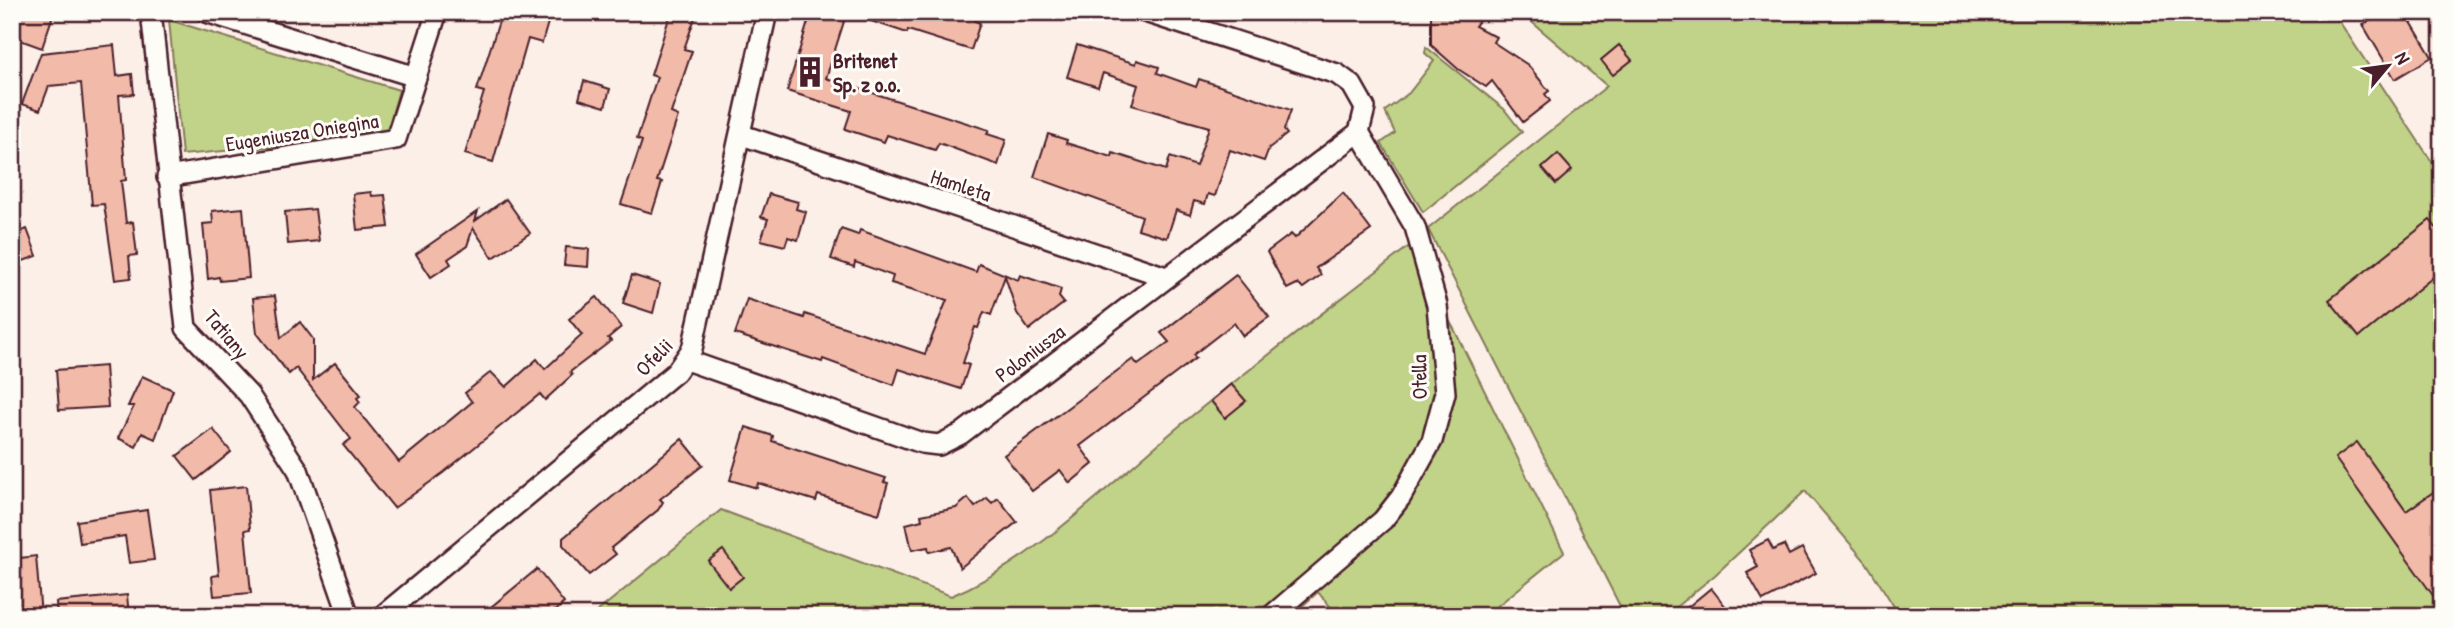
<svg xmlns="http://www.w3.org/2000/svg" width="2454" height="628" font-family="'Patrick Hand',sans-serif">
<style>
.green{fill:#c0d388;stroke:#85795a;stroke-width:2}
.building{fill:#f2baa8;stroke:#4a1f2b;stroke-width:2}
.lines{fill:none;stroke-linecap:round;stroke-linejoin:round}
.minor-casing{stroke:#4a1f2b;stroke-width:24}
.minor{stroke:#fdfcf7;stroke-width:19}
.labels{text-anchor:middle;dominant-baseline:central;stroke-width:6;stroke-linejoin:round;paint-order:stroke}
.poi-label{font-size:21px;font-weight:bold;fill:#4a1f2b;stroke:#fdfcf7;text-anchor:start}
.street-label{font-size:21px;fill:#4a1f2b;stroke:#fdfcf7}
</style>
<rect width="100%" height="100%" fill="#fbefe7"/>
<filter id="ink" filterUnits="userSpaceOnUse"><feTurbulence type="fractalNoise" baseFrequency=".0143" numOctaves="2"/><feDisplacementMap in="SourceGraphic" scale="14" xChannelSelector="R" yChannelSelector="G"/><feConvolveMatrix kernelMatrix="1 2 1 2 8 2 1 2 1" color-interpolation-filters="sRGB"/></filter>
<g filter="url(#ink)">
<g class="green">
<polygon points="1520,12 2333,12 2442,177 2442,613 2438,616 1900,616 1866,562 1805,491 1715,575 1665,616 1625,616 1428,229 1607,86"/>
<polygon points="169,20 399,90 386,136 182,155"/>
<polygon points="1426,47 1504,109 1522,132 1423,212 1381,143 1395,133 1385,111 1409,93 1434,61 1425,53"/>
<path d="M 1408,247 L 1454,329 L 1564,552 L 1485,616 L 1338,616 L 1318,592 L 1291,616 L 592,616 L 721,510 L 951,596 C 1036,560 1106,487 1177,428 C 1252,366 1331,307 1408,247 Z"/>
</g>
<g class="building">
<polygon points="12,12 54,12 42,48 12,37"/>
<polygon points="502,12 551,12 542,43 528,39 493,162 465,154 484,92 477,90"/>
<polygon points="671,12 697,12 684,49 692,51 671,113 678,116 657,181 662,182 652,213 621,204 642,141 637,139 657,77 651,75"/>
<polygon points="811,12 847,12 826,78 989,130 987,134 1006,140 998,165 939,143 935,150 887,135 884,142 845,129 851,111 787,91"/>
<polygon points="857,12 978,12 975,21 980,23 971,50 908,30 907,33 856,16"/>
<polygon points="1431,12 1486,12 1475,26 1496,37 1493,42 1528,65 1549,91 1545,94 1550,101 1523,122 1492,81 1486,87 1458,69 1431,45"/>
<polygon points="2385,12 2405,12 2432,57 2395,79 2363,25"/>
<polygon points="114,45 117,76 132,74 134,94 119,95 126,180 121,181 126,223 133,222 137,255 129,256 131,278 115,280 104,204 92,205 81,83 49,86 40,110 22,104 41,53"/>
<polygon points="1077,45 1136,64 1137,60 1159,67 1157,73 1196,87 1199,79 1291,110 1284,130 1287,134 1269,148 1264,161 1230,150 1215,196 1208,194 1205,204 1194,201 1190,215 1176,210 1167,238 1138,229 1142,216 1034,177 1048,134 1067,140 1066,143 1112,157 1113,153 1166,170 1170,157 1196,166 1209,127 1132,105 1138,85 1103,73 1098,87 1067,77"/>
<polygon points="1619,45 1632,60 1613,75 1601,60"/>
<polygon points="584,81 610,89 605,107 579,99"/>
<polygon points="1558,154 1572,170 1556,184 1542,168"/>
<polygon points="371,192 372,196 385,195 389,227 357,230 353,194"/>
<polygon points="1343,193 1371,230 1316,268 1321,275 1303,288 1297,284 1287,289 1267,252 1291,234 1295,238"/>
<polygon points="769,194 798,202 796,209 806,212 798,240 788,237 785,246 761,240 768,219 761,217"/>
<polygon points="506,199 530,233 493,258 473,228 467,246 448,259 451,264 431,277 416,254 478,211 475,221"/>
<polygon points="243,208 249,278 220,281 219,277 208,279 203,224 213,223 212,211"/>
<polygon points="315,209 319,241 288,244 285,212"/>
<polygon points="2430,220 2442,235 2442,270 2359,337 2329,300"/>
<polygon points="27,229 37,256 12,265 12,235"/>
<polygon points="841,229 858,235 860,230 976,272 979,264 1018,280 1020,275 1061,289 1059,297 1064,303 1029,330 1017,313 1005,276 991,315 984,312 978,328 975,327 963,363 969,365 961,389 899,369 894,385 823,359 822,362 735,334 747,299 804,318 805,314 925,354 947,300 891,283 893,276 855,262 854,267 831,259"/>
<polygon points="566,247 589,249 588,267 564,265"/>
<polygon points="632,275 660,284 653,313 623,303"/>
<polygon points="1236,275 1269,317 1243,336 1234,323 1193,355 1196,358 1080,446 1093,464 1070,483 1060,470 1032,491 1004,455 1133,359 1138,365 1169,342 1161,333"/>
<polygon points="275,296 281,338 300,322 313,339 313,380 335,363 361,395 357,398 360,402 355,407 399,462 472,402 465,393 491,372 506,387 537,359 545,369 582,335 569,319 597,297 621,327 608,338 611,341 570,372 572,375 545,400 540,394 443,473 394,508 343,445 351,439 296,368 289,374 257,333 253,298"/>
<polygon points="105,366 108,407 59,410 56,370"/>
<polygon points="142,376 173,390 155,439 142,433 136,447 118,438 134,406 128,406"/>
<polygon points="1231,384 1246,401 1225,418 1211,401"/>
<polygon points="746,427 773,436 772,441 886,478 884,482 888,483 879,514 818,495 816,501 758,483 757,488 730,480"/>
<polygon points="213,429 231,452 196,480 177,456"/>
<polygon points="682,439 703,465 660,499 663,502 658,510 611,548 616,554 589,575 563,545 563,538"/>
<polygon points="2357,442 2406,511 2442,486 2442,608 2335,458"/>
<polygon points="246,486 250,529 245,530 251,593 214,596 212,576 219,575 210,490"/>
<polygon points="968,498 975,507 987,498 992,503 998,498 1017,522 960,568 951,547 929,552 928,547 912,550 906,524 922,520 921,515 956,508"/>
<polygon points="147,510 154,560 129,563 125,536 80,543 77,521"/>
<polygon points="1768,540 1773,550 1784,545 1789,555 1802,548 1816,573 1763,601 1747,573 1758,567 1749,550"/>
<polygon points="723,550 743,577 729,588 708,561"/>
<polygon points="36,556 41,616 12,616 12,559"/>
<polygon points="537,569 564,603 549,616 480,616"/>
<polygon points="1711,588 1733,616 1677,616"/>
<polygon points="127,595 129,616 57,616 56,602"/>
</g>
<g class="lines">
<defs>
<g id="minor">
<polyline points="151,12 186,328 249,395 298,470 349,616"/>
<polyline points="206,12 416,77"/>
<polyline points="1145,12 1337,74 1352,85 1365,108 1359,132"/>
<polyline points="742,135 1166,277"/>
<polyline points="167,177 396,139 437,12"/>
<polyline points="686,360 922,443 939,445 961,434 1359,132"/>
<polyline points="382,616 676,372 692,349 767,12"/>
<polyline points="1271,616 1383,520 1401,497 1432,441 1445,393 1437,305 1415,227 1359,132"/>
</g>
</defs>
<use href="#minor" class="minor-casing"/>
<use href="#minor" class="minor"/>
</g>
</g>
<defs>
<symbol id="building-bare" viewBox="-9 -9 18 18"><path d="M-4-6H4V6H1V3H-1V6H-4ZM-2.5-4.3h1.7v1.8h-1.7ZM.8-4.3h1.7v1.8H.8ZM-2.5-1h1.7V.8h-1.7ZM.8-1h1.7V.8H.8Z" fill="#4a1f2b" stroke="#fdfcf7" stroke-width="2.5" paint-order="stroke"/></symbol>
</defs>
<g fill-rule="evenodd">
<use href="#building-bare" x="788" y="50" width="44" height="44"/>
</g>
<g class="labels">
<g class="poi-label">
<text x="833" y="60">Britenet<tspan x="833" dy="24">Sp. z o.o.</tspan></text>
</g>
<g class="street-label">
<text transform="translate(302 132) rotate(-9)">Eugeniusza Oniegina</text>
<text transform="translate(961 185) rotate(18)">Hamleta</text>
<text transform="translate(227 334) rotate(50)">Tatiany</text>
<text transform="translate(1030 353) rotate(-37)">Poloniusza</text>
<text transform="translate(654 357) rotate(-46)">Ofelii</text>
<text transform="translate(1419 377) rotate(-91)">Otella</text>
</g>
</g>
<rect width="2454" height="628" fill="none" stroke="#fdfcf7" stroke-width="42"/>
<rect x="21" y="21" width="2412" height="586" fill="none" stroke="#4a1f2b" stroke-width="2.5" filter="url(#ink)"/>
<g transform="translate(2388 66) rotate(61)" stroke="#fdfcf7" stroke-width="5" paint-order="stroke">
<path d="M0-5L12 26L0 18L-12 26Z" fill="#4a1f2b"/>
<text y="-10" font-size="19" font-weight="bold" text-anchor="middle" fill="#4a1f2b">N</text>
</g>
</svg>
